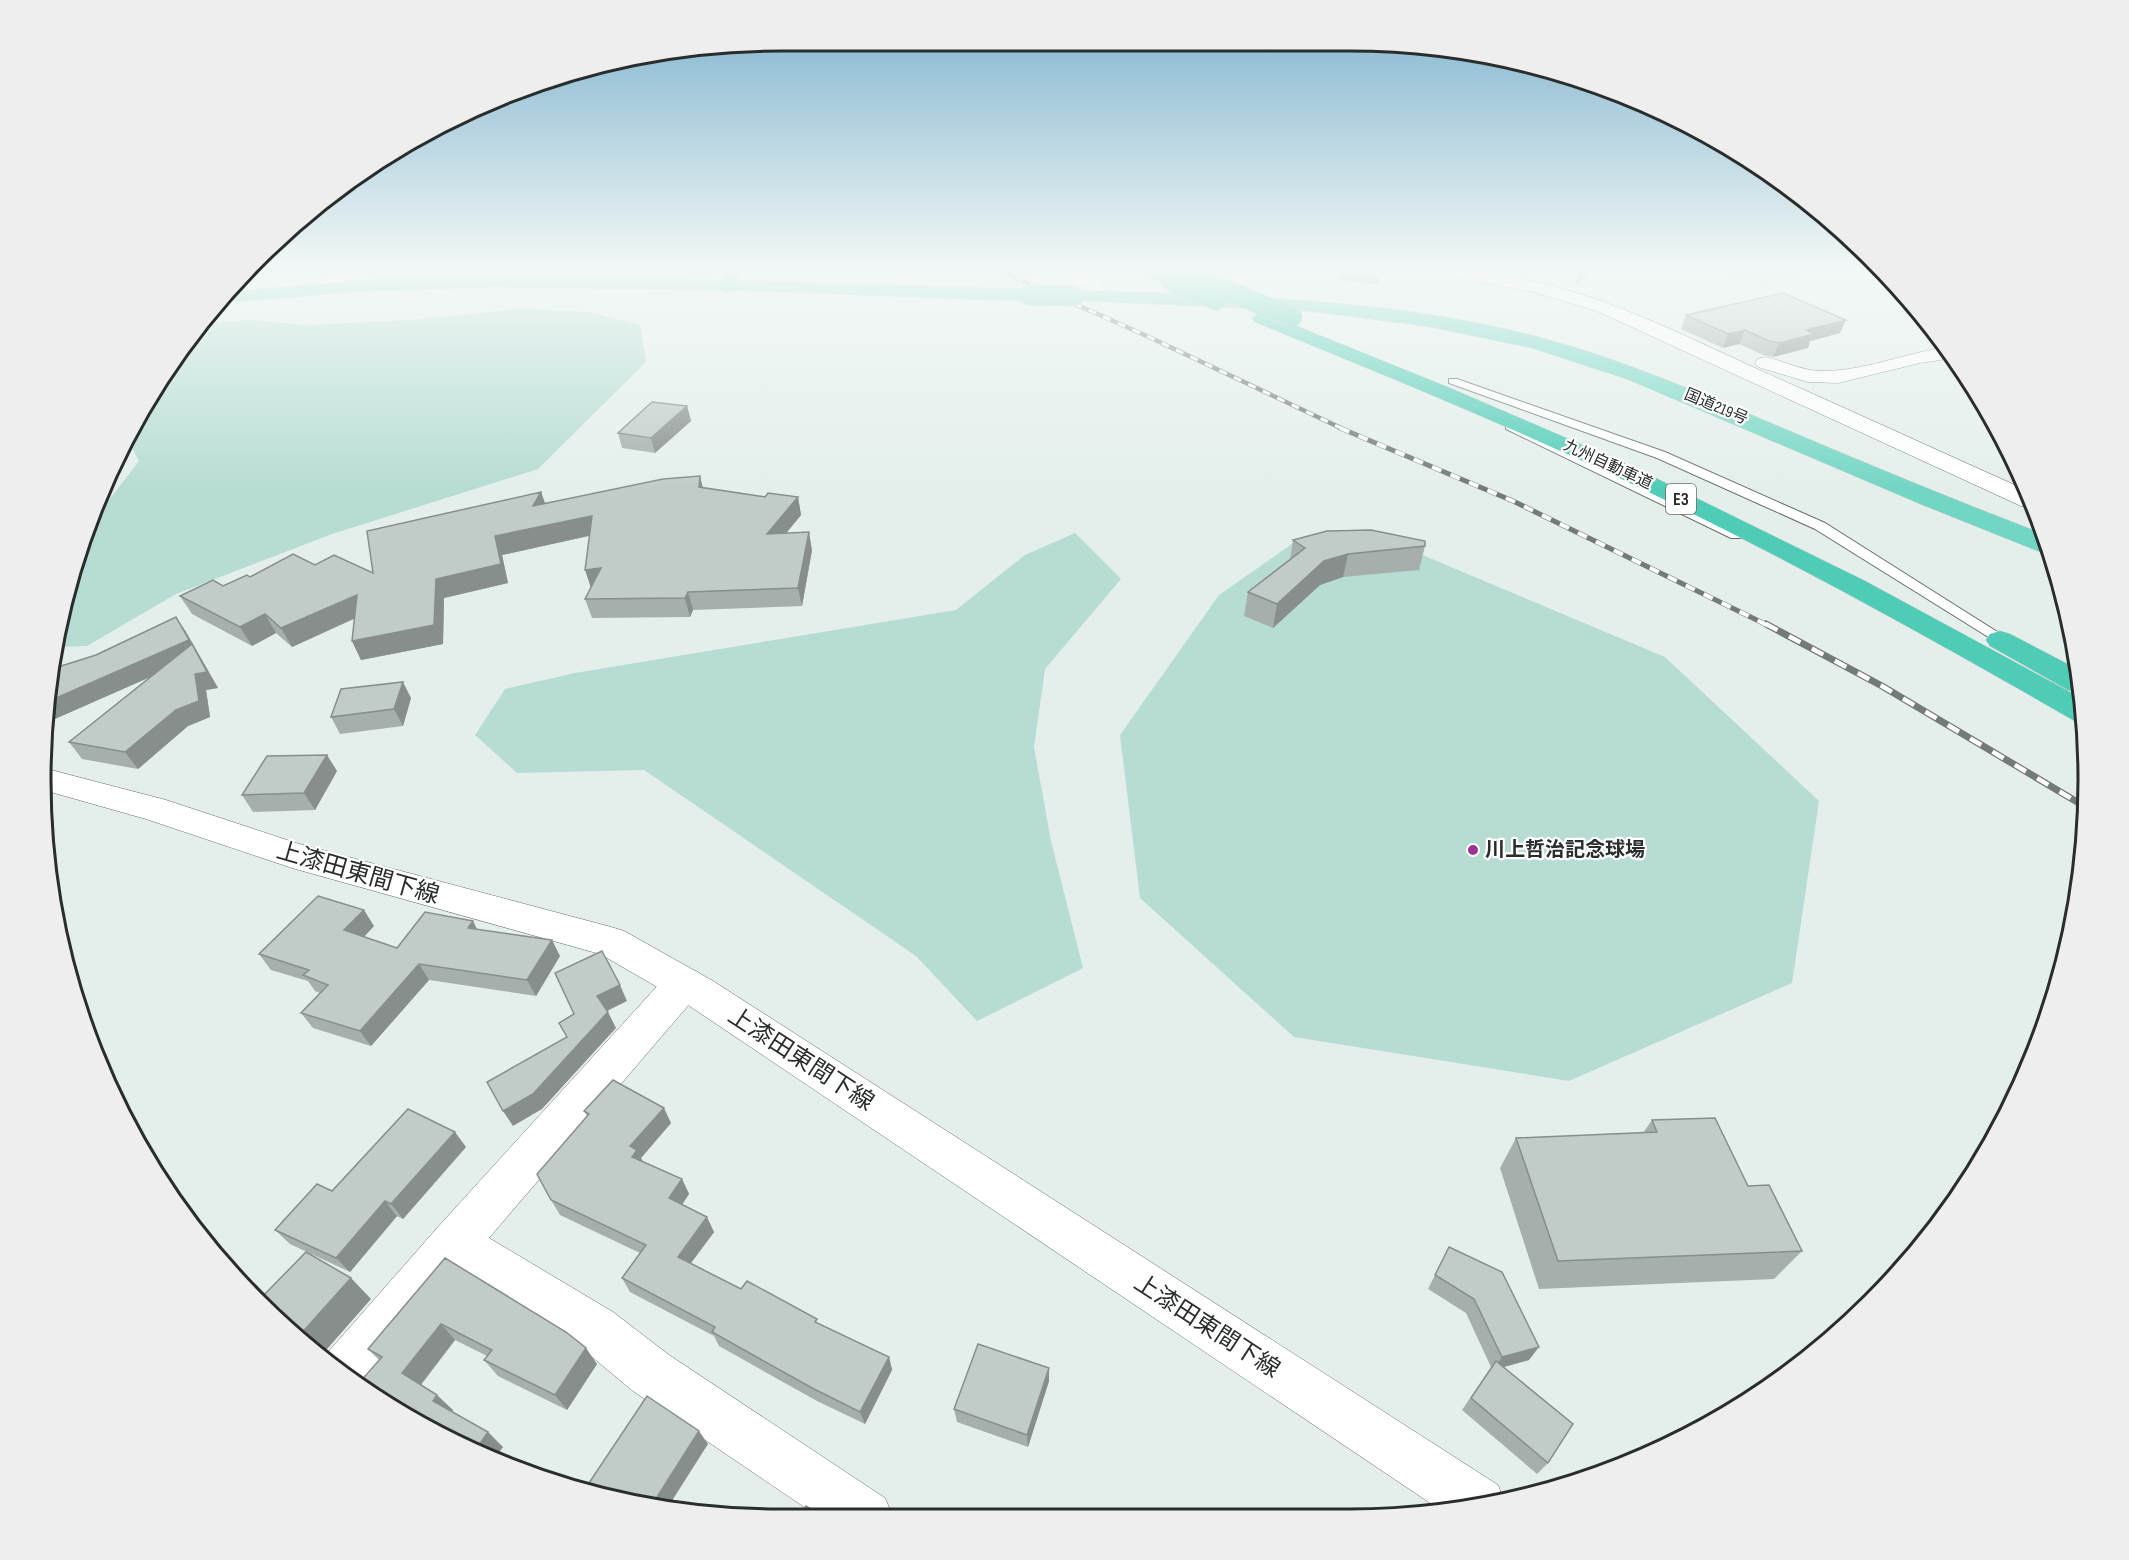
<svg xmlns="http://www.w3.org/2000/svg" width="2129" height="1560" font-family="'Sofia Sans Condensed','Noto Sans JP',sans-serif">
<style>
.green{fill:#b6dcd3}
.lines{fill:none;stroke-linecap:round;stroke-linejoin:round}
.service-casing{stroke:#646d6b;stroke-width:2}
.minor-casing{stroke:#646d6b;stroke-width:1}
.secondary-casing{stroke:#646d6b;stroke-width:1}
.trunk-casing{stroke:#c7c8c8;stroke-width:1}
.motorway-casing{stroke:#c7c8c8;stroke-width:1}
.service{fill:#fff;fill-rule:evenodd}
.minor{fill:#fff;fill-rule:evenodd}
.secondary{fill:#fff;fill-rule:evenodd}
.trunk{fill:#72d6c4;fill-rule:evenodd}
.motorway{fill:#4fccb6;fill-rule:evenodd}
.rail-far2-casing{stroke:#747a79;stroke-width:4.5}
.rail-far1-casing{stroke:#747a79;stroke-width:5}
.rail-casing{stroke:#747a79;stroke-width:7}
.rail-far2{stroke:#fff;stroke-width:3;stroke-dasharray:8;stroke-linecap:butt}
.rail-far1{stroke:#fff;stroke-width:4;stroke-dasharray:10;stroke-linecap:butt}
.rail{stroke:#fff;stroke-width:4.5;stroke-dasharray:13;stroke-linecap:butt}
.trunk-bridge-casing{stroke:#c7c8c8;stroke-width:21;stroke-linecap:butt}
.motorway-bridge-casing{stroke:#c7c8c8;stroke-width:21;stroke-linecap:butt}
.trunk-bridge{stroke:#72d6c4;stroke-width:20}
.motorway-bridge{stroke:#4fccb6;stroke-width:20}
.wall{fill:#a6afac}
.shaded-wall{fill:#878e8c}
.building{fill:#c1cbc8;stroke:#878e8c;stroke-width:1.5}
.poi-dot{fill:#9a3397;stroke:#fff;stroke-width:2}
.labels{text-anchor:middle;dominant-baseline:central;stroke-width:4.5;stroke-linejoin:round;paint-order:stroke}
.far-street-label{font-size:16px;fill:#292d2c;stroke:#fff}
.shield{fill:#fff;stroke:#696c6b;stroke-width:1.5}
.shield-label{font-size:18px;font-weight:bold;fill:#292d2c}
.poi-label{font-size:20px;font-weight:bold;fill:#292d2c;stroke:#fff;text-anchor:start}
.near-street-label{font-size:24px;fill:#292d2c;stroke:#fff}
.rim{fill:none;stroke:#292d2c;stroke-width:3}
</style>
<rect width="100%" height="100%" fill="#e4efec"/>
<g class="green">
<polygon points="1723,271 1802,271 1805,273 1763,288"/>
<polygon points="519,309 589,312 640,325 646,362 538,469 332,534 176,594 87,646 54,647 66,588 89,526 139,461 127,438 203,323 251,320 305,325 412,320"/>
<polygon points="1075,533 1121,579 1045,669 1034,747 1051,841 1083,968 977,1021 916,956 644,770 517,773 475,735 505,689 575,673 956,610 1025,555"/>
<polygon points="1370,533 1665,657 1819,801 1792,983 1569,1081 1294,1037 1140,898 1120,735 1219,595 1299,539"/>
</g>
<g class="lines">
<defs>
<g id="service">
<polygon points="1449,379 1457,379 1665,452 1825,523 2018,645 2011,649 2006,648 1815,529 1657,458 1449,383"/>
<polygon points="1506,425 1514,425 1742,535 1741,538 1731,538 1506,429"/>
</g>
<g id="minor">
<polygon points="337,271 361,271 327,292 313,292 311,288"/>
<path d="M 1060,271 C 1080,271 1094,270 1106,288 L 1106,297 L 1096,303 L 1089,301 L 1086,297 L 1088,289 Z"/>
<path d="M 1441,271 C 1561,271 1658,324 1764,372 C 1852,411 1939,451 2026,490 L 2033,508 L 2021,506 L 1597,311 L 1534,292 L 1450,276 Z"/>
<path d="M 1947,347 L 1953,358 L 1920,363 L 1838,383 L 1808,382 L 1758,367 L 1755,363 L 1758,359 L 1765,357 C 1780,360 1795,367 1810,370 C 1851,376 1904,353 1947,347 Z"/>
<polygon points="684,967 698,972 703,983 698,994 489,1238 613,1312 669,1355 885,1498 893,1517 819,1517 633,1391 579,1346 459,1272 363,1387 322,1359 438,1227 670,972"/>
</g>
<polygon id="secondary" points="47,769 166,800 296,843 611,927 624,931 713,981 1498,1485 1503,1498 1445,1513 685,1003 600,954 292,868 146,819 47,791"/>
<g id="trunk">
<polygon points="571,276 1028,289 1037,295 1028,301 724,290 495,287 369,291 217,303 225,292 394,278"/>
<path d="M 1074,290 C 1231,296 1389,297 1542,338 C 1624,360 1702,394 1780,427 C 1867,464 1954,500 2043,534 L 2050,552 L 2038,551 L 1923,505 L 1627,379 L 1532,348 L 1426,326 L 1308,311 L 1067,300 L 1065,296 Z"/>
</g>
<g id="motorway">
<polygon points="727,271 745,271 733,290 726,292 717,286"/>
<polygon points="1138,271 1163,271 1179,281 1170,287"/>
<path d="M 1262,312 L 1450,388 L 1629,465 L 1865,581 L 2081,698 L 2085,723 L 2073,720 C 1922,633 1770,549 1613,475 C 1495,420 1375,371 1255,322 L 1252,318 Z"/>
<polygon points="2000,631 2010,634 2077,669 2080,692 2068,690 1990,646 1986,640 1990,634"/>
</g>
</defs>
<use href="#service" class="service-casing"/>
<use href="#minor" class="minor-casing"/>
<use href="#secondary" class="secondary-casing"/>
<use href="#trunk" class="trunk-casing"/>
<use href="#motorway" class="motorway-casing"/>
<use href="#service" class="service"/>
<use href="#minor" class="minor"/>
<use href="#secondary" class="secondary"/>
<use href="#trunk" class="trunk"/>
<use href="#motorway" class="motorway"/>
<defs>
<polyline id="rail-far2" points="1001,271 1149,337 1343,429"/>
<polyline id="rail-far1" points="1340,428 1513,501 1769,626"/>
<polyline id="rail" points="1766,624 1882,686 2084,806"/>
</defs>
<use href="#rail-far2" class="rail-far2-casing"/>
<use href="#rail-far1" class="rail-far1-casing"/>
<use href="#rail" class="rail-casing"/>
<use href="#rail-far2" class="rail-far2"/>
<use href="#rail-far1" class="rail-far1"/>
<use href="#rail" class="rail"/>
<defs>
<polyline id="trunk-bridge" points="1028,295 1074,296"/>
<g id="motorway-bridge">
<polyline points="1196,278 1292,317"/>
<polyline points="1170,281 1216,300"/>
</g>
</defs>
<use href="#trunk-bridge" class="trunk-bridge-casing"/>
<use href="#motorway-bridge" class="motorway-bridge-casing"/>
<use href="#trunk-bridge" class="trunk-bridge"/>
<use href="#motorway-bridge" class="motorway-bridge"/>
</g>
<g class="wall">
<polygon points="447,271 486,271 447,273"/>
<polygon points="1340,271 1383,271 1377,285 1339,280"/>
<polygon points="1686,315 1840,333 1810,341 1808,348 1773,357 1763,355 1739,344 1723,348 1681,329"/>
<polygon points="687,406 691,421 655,453 622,448 618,433"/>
<polygon points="700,476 703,488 765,497 798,497 801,515 786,533 812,550 802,606 693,610 690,617 592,618 585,599 591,588 589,536 502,555 508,583 444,598 443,644 361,660 352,641 354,619 292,647 276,633 252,646 192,614 180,596 223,586 250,577 315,565 373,573 541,492 545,503"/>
<polygon points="1293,540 1425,546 1419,570 1343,577 1320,585 1273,628 1244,616 1248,592 1290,560"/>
<polygon points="176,617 186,632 218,688 206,690 210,717 188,726 138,769 82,759 69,742 152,676 48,722 47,720 47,683 96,655"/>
<polygon points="411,698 403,726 340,734 331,717"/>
<polygon points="337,771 315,810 253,812 242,795"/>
<polygon points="374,926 364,937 397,948 477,929 560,956 536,996 429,980 371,1046 313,1028 301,1013 320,993 315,991 308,981 271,970 259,954"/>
<polygon points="584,1111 671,1123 641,1158 643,1161 682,1179 689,1194 682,1205 714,1232 691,1263 741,1289 819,1324 889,1357 892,1370 865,1424 817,1401 719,1346 714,1336 630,1292 622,1278 640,1253 560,1215 551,1200 587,1116"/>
<polygon points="1652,1120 1748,1186 1802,1251 1774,1279 1539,1289 1500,1168 1516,1138 1643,1133"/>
<polygon points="466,1147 403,1219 397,1216 350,1272 290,1244 275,1230 332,1191"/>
<polygon points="1449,1247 1529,1360 1504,1367 1548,1463 1537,1474 1462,1410 1491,1367 1466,1313 1428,1289"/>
<polygon points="445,1258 597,1364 567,1410 498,1376 484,1360 487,1356 455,1340 421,1385 453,1410 452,1412 503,1447 494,1459 453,1443 379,1360 368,1349"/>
<polygon points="1049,1381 1028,1447 957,1422 954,1409"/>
<polygon points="1626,1460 1632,1463 1619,1467"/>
</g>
<g class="shaded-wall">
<polygon points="1383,271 1377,285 1379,272"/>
<polygon points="1582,271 1597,271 1575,285 1579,274"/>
<polygon points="1846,320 1840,333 1810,341 1808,348 1773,357 1779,343 1806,330"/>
<polygon points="1745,330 1739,344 1723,348 1728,334"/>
<polygon points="687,406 691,421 655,453 651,438"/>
<polygon points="700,476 704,494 699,487"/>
<polygon points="541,492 547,510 533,506"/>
<polygon points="798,497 801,515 771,552 767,534"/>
<polygon points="592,516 597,534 502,555 508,583 444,598 443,644 361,660 352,641 495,536"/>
<polygon points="809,532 812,550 802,606 798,588"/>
<polygon points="1348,554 1343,577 1320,585 1273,628 1277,604 1324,561"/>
<polygon points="601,568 591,588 585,570"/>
<polygon points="688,592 693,610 690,617 685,598"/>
<polygon points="357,595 366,613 292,647 281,628"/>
<polygon points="265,614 276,633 252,646 240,627"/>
<polygon points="176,617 186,632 218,688 206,690 210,717 188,726 138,769 125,752 195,674 198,656 48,722 47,720 47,702"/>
<polygon points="403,682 411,698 403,726 394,709"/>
<polygon points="327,755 337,771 315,810 304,793"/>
<polygon points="364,910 374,926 355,946 344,930"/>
<polygon points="473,921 481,937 468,928"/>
<polygon points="552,940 560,956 536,996 527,980"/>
<polygon points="419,964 429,980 371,1046 360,1031"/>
<polygon points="620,985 627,1001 605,1012 597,996"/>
<polygon points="608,1012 616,1028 542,1109 513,1126 503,1111"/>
<polygon points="664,1108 671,1123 641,1158 645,1166 632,1157 630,1146"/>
<polygon points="455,1132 466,1147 403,1219 391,1204"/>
<polygon points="682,1179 689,1194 676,1213 669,1198"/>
<polygon points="385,1201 397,1216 350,1272 336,1258"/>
<polygon points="707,1217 714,1232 685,1271 678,1257"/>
<polygon points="351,1278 371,1299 320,1357 299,1336"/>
<polygon points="441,1324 455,1340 418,1388 402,1373"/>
<polygon points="1539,1347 1529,1360 1493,1370 1502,1357"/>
<polygon points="586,1348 597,1364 567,1410 555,1395"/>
<polygon points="889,1357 892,1370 865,1424 860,1412"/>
<polygon points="1049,1368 1049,1381 1028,1447 1027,1435"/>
<polygon points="437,1395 453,1410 448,1416 433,1401"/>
<polygon points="699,1431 708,1444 668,1507 652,1505"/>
<polygon points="488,1432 503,1447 494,1459 475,1451"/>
</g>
<g class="building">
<polygon points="1783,293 1846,320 1806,330 1814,334 1779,343 1769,341 1745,330 1728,334 1686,315"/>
<polygon points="652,402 687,406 651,438 618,433"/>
<polygon points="700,476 699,487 765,497 768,493 798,497 767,534 809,532 798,588 688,592 685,598 585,599 601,568 585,570 592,516 495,536 501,564 436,579 434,625 352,641 357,595 281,628 265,614 240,627 180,596 213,580 223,586 247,575 250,577 293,554 315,565 334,555 373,573 367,531 541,492 533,506 663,479"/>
<polygon points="1371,530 1425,541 1425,546 1348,554 1324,561 1277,604 1248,592 1305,548 1293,540 1327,531"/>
<polygon points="176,617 189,640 47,702 47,683 49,670 58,667 96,655"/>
<polygon points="192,644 207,672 195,674 199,701 176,710 125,752 69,742"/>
<polygon points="403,682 394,709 331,717 341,689"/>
<polygon points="327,755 304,793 242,795 267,756"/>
<polygon points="318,896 364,910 344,930 397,948 425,912 473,921 468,928 552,940 527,980 419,964 360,1031 301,1013 328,985 303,975 309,970 259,954"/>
<polygon points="602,951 620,985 597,996 608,1012 533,1094 503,1111 487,1082 567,1037 559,1023 574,1014 555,973"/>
<polygon points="613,1080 664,1108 630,1146 637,1150 632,1157 682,1179 669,1198 707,1217 678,1257 741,1289 747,1281 817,1319 815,1322 889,1357 860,1412 812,1388 712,1332 715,1327 622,1278 646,1245 551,1200 537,1174 589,1114 584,1111"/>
<polygon points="408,1109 455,1132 391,1204 385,1201 336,1258 275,1230 317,1184 332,1191"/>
<polygon points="1715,1118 1748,1186 1769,1185 1802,1251 1558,1261 1516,1138 1657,1132 1652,1120"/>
<polygon points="1449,1247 1502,1272 1539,1347 1502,1357 1474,1299 1435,1275"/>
<polygon points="306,1252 351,1278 299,1336 261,1298"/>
<polygon points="445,1258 566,1332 586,1348 555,1395 484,1360 492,1350 441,1324 402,1373 437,1395 433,1401 488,1432 475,1451 453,1443 358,1384 382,1357 368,1349"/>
<polygon points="978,1344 1049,1368 1027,1435 954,1409"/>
<polygon points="1496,1361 1573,1424 1548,1463 1471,1398"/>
<polygon points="647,1396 699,1431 652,1505 588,1494 583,1492"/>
<polygon points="1626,1460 1634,1462 1626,1465"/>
<polygon points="528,1465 583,1492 524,1470"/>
<polygon points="806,1506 823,1517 799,1517"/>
</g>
<linearGradient id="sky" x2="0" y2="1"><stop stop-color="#7eb2cd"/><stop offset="0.55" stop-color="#f3f8f6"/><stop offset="1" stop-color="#f3f8f6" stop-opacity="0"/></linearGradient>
<rect width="2129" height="490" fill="url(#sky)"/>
<circle class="poi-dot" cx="1473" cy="850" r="6"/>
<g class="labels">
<g class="far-street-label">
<text transform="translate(1716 407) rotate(23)">国道219号</text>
<text transform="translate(1608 465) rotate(25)">九州自動車道</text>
</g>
<rect class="shield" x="1666" y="484" width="30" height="30" rx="4.5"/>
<g class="shield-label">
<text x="1681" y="499">E3</text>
</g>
<g class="poi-label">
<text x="1485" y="850">川上哲治記念球場</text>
</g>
<g class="near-street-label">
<text transform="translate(358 873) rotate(16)">上漆田東間下線</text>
<text transform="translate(801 1059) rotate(33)">上漆田東間下線</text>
<text transform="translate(1207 1326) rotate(33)">上漆田東間下線</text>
</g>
</g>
<path d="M0 0H2129V1560H0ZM780 51H1349A729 729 0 0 1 2078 780V780A729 729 0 0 1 1349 1509H780A729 729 0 0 1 51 780V780A729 729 0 0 1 780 51Z" fill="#eee" fill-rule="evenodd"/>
<path class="rim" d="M780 51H1349A729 729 0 0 1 2078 780V780A729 729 0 0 1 1349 1509H780A729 729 0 0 1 51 780V780A729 729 0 0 1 780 51Z"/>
</svg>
